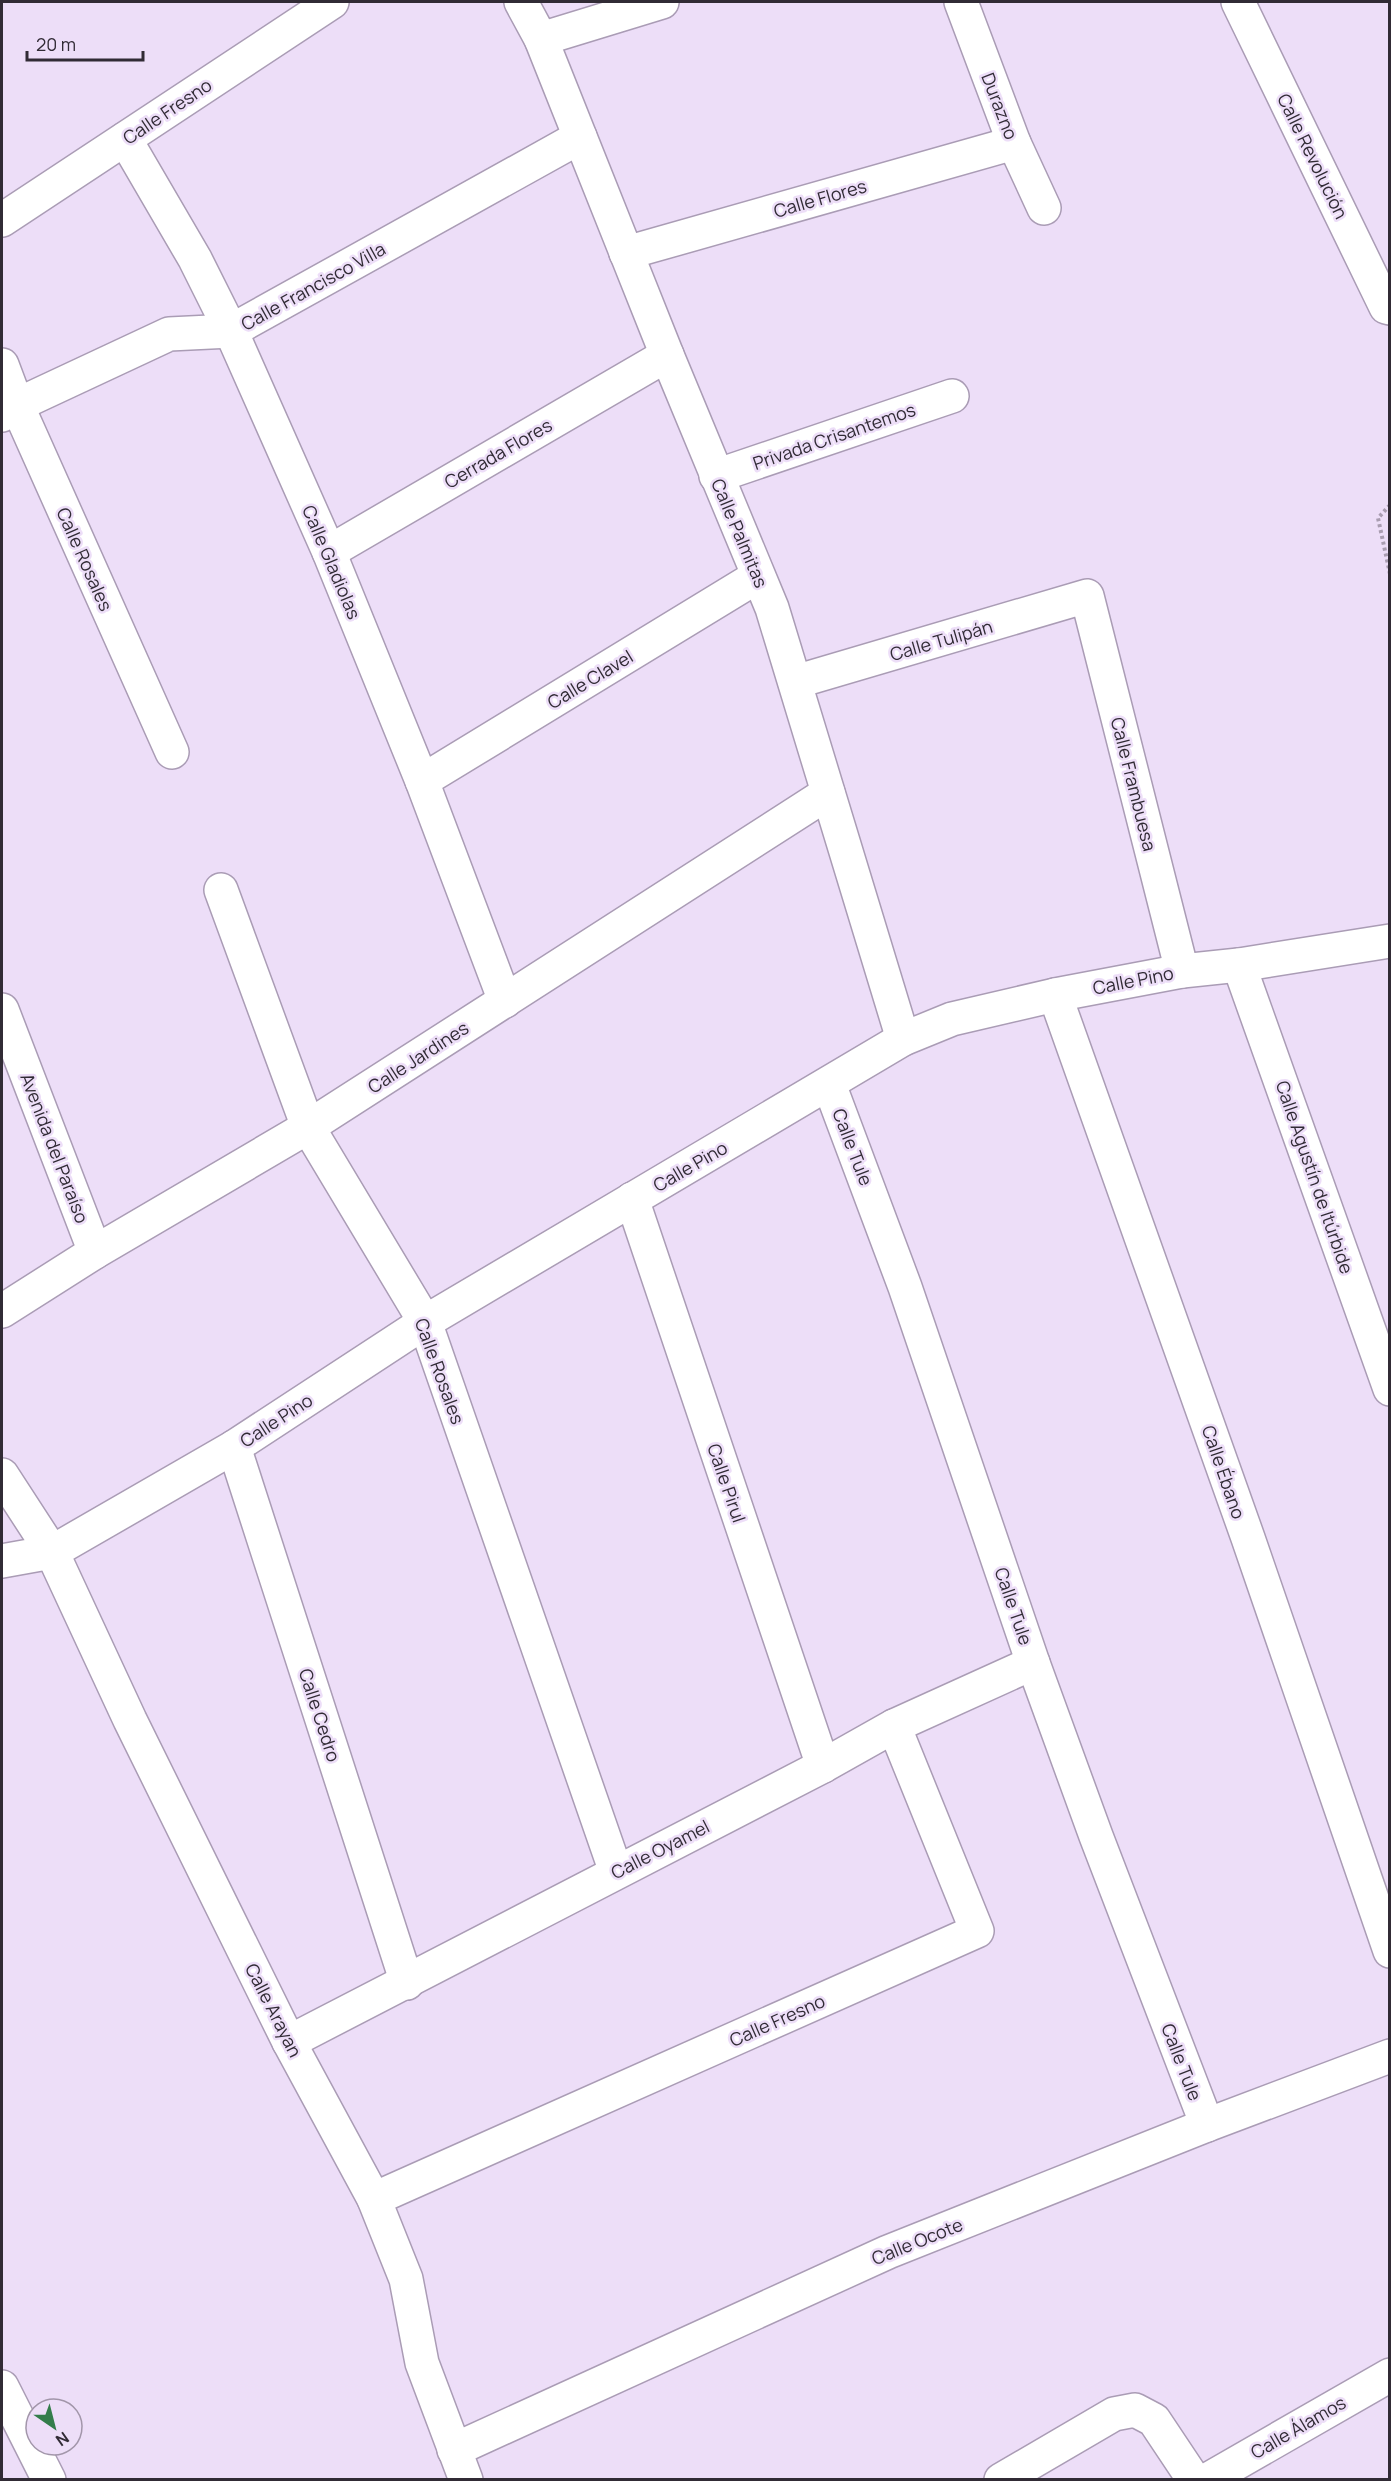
<svg xmlns="http://www.w3.org/2000/svg" width="1391" height="2481" font-family="Manrope,sans-serif">
<style>
.lines{fill:none;stroke-linecap:round;stroke-linejoin:round}
.street-casing{stroke:#aa9cb5;stroke-width:36}
.secondary-casing{stroke:#aa9cb5;stroke-width:36}
.path{stroke:#a99db1;stroke-width:4;stroke-dasharray:3 3;stroke-linecap:butt}
.street{stroke:#fff;stroke-width:33}
.secondary{stroke:#fff;stroke-width:33}
.labels{text-anchor:middle;dominant-baseline:central;stroke-width:5;stroke-linejoin:round;paint-order:stroke}
.street-label{font-size:18px;fill:#312b35;stroke:#eddef8}
</style>
<rect width="100%" height="100%" fill="#eddef8"/>
<g class="lines">
<defs>
<g id="street">
<polyline points="521,2 541,39 667,355 772,608 903,1039"/>
<polyline points="961,2 1014,143 1044,208"/>
<polyline points="541,39 662,2"/>
<polyline points="125,139 195,259 231,331 329,552 422,781 505,1001"/>
<polyline points="2,220 332,2"/>
<polyline points="626,253 1014,143"/>
<polyline points="2,365 17,405 172,752"/>
<polyline points="2,415 17,405 169,334 231,331 580,137"/>
<polyline points="716,476 952,396"/>
<polyline points="329,552 667,355"/>
<polyline points="795,682 1087,596 1182,971"/>
<polyline points="422,781 758,576"/>
<polyline points="221,890 308,1127 425,1322 616,1872"/>
<polyline points="1239,965 1390,1389"/>
<polyline points="1055,995 1248,1538 1390,1951"/>
<polyline points="2,1010 95,1252"/>
<polyline points="829,1084 905,1287 1033,1663 1096,1836 1207,2125"/>
<polyline points="632,1199 823,1766"/>
<polyline points="2,1311 95,1252 308,1127 828,793"/>
<polyline points="234,1447 407,1983"/>
<polyline points="2,1475 52,1552 130,1720 289,2042 374,2199 406,2279 422,2363 466,2480"/>
<polyline points="2,1561 52,1552 234,1447 425,1322 903,1039 952,1019 1055,995 1182,971 1239,965 1390,941"/>
<polyline points="289,2042 823,1766 894,1726 1033,1663"/>
<polyline points="374,2199 977,1931 894,1726"/>
<polyline points="2,2387 49,2480"/>
<polyline points="454,2450 888,2252 1207,2125 1390,2056"/>
<polyline points="1001,2480 1114,2414 1135,2410 1154,2420 1194,2480"/>
<polyline points="1207,2480 1390,2375"/>
</g>
<polyline id="secondary" points="1238,2 1386,307 1390,308"/>
</defs>
<use href="#street" class="street-casing"/>
<use href="#secondary" class="secondary-casing"/>
<polyline class="path" points="1390,505 1378,518 1390,574"/>
<use href="#street" class="street"/>
<use href="#secondary" class="secondary"/>
</g>
<g class="labels">
<g class="street-label">
<text transform="translate(1000 106) rotate(69)">Durazno</text>
<text transform="translate(167 111) rotate(-34)">Calle Fresno</text>
<text transform="translate(1313 156) rotate(64)">Calle Revolución</text>
<text transform="translate(820 198) rotate(-16)">Calle Flores</text>
<text transform="translate(313 286) rotate(-29)">Calle Francisco Villa</text>
<text transform="translate(834 436) rotate(-19)">Privada Crisantemos</text>
<text transform="translate(498 453) rotate(-30)">Cerrada Flores</text>
<text transform="translate(740 533) rotate(67)">Calle Palmitas</text>
<text transform="translate(85 559) rotate(66)">Calle Rosales</text>
<text transform="translate(332 562) rotate(67)">Calle Gladiolas</text>
<text transform="translate(941 640) rotate(-16)">Calle Tulipán</text>
<text transform="translate(590 679) rotate(-31)">Calle Clavel</text>
<text transform="translate(1134 784) rotate(76)">Calle Frambuesa</text>
<text transform="translate(1133 980) rotate(-11)">Calle Pino</text>
<text transform="translate(418 1057) rotate(-33)">Calle Jardines</text>
<text transform="translate(853 1147) rotate(69)">Calle Tule</text>
<text transform="translate(55 1148) rotate(69)">Avenida del Paraíso</text>
<text transform="translate(690 1166) rotate(-30)">Calle Pino</text>
<text transform="translate(1315 1177) rotate(71)">Calle Agustín de Itúrbide</text>
<text transform="translate(440 1371) rotate(70)">Calle Rosales</text>
<text transform="translate(276 1420) rotate(-33)">Calle Pino</text>
<text transform="translate(1224 1472) rotate(71)">Calle Ébano</text>
<text transform="translate(727 1483) rotate(71)">Calle Pirul</text>
<text transform="translate(1014 1606) rotate(71)">Calle Tule</text>
<text transform="translate(320 1715) rotate(72)">Calle Cedro</text>
<text transform="translate(660 1849) rotate(-27)">Calle Oyamel</text>
<text transform="translate(274 2010) rotate(63)">Calle Arayan</text>
<text transform="translate(777 2020) rotate(-24)">Calle Fresno</text>
<text transform="translate(1182 2062) rotate(69)">Calle Tule</text>
<text transform="translate(917 2241) rotate(-22)">Calle Ocote</text>
<text transform="translate(1298 2427) rotate(-30)">Calle Álamos</text>
</g>
</g>
<rect width="1391" height="2481" fill="none" stroke="#312b35" stroke-width="6"/>
<g transform="translate(54 2427) rotate(145)"><circle r="28" fill="#eddef8" stroke="#a296aa" stroke-width="1.5"/>
<path d="M0-4.5L10 22L0 15L-10 22Z" fill="#337d4b"/>
<text y="-9" font-size="16" font-weight="bold" text-anchor="middle" fill="#312b35">N</text>
</g>
<path d="M27 51v9h116v-9" fill="none" stroke="#312b35" stroke-width="3"/>
<text x="36" y="51" font-size="18" fill="#312b35" stroke="#eddef8" stroke-width="4.5" paint-order="stroke">20 m</text>
</svg>
